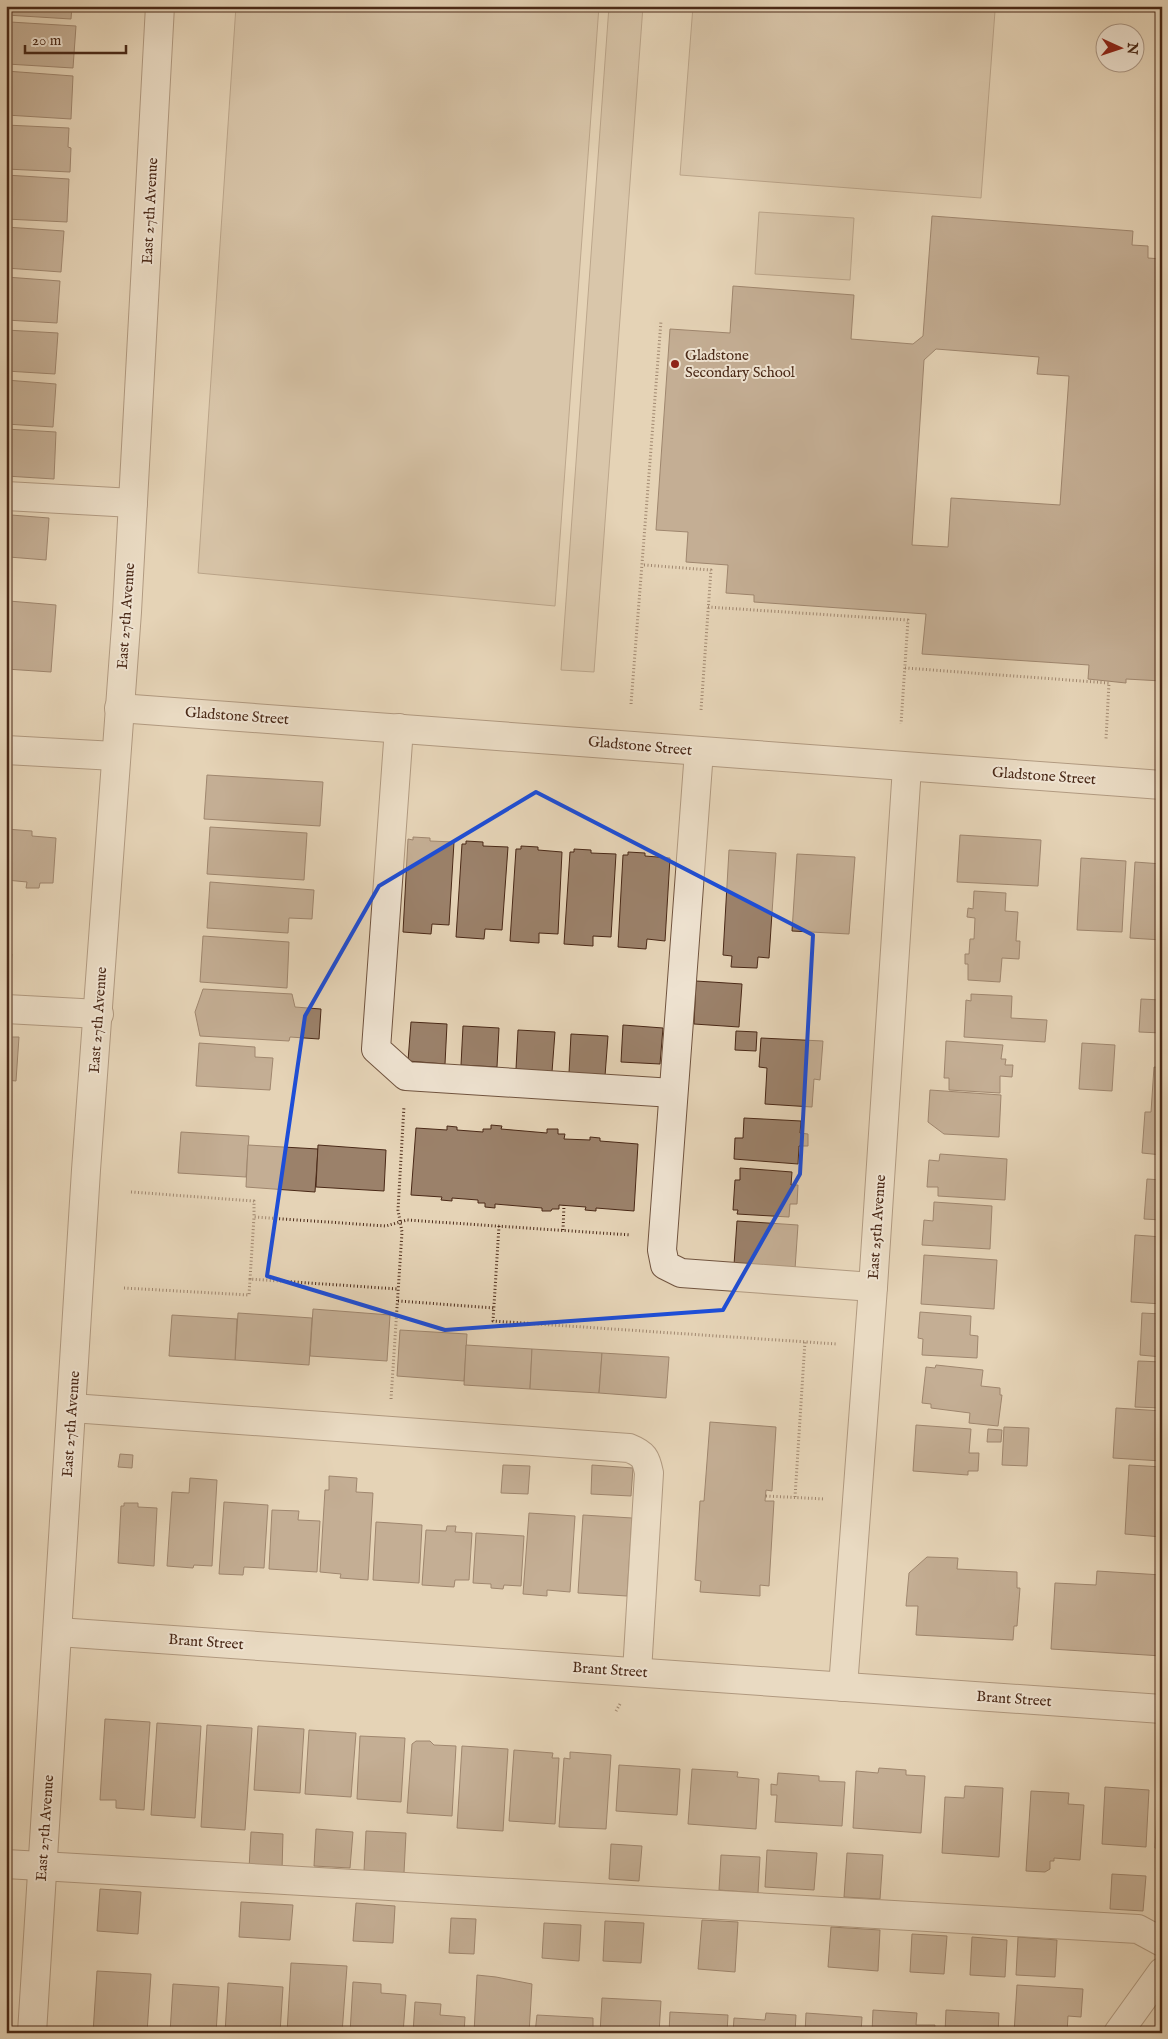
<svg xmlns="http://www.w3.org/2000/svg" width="1168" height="2039" font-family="'IM FELL English',serif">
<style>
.green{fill:#cbb69b;stroke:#8a7059}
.building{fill:#9b816a;stroke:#4a2917;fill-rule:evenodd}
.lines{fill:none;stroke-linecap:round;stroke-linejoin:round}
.minor-casing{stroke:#71543f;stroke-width:30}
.path{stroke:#4a2917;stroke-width:3;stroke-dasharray:1 2.5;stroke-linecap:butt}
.minor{stroke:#eee2d0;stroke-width:28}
.marked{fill:none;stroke:#1d4ed8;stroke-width:4;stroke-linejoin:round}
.poi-dot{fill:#8f2418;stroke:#eee2d0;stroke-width:2}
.labels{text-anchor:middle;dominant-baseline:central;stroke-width:4;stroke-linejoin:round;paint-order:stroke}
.street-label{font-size:15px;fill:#4a2917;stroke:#eee2d0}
.poi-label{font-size:15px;fill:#4a2917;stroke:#eee2d0;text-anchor:start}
</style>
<rect width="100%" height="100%" fill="#e5d3b6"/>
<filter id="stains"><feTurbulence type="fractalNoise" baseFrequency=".004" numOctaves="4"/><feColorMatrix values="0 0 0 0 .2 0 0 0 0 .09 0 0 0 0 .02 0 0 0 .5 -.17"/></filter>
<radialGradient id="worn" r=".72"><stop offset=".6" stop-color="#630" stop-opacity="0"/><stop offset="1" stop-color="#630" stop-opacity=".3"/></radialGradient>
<g class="green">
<polygon points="236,6 599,6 555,606 198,573"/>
<polygon points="609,6 643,6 594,672 561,670"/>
<polygon points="693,6 937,6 995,11 981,198 680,175"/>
<polygon points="759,212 854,218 850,280 755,274"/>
</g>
<g class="building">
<polygon points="6,6 72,6 71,19 6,15"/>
<polygon points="10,22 76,26 73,68 7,64"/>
<polygon points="6,71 73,76 71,119 6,115"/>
<polygon points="6,125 69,128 68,147 71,148 70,172 6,169"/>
<polygon points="6,175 69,179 67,222 6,219"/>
<path d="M 932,216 L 1133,231 L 1132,245 L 1148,246 L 1148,258 L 1162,259 L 1162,681 L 1126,679 L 1126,683 L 1088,679 L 1089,665 L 922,654 L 926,614 L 754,602 L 754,595 L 726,593 L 728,565 L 686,562 L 688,532 L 656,530 L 670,329 L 730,333 L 733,286 L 854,295 L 851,339 L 913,344 L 923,336 ZM 936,349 L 1039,357 L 1037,374 L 1069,376 L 1060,505 L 951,498 L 948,547 L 912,545 L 924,360 Z"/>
<polygon points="6,227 64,231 61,272 6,268"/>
<polygon points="6,277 60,281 57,323 6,320"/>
<polygon points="6,330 58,333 55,374 6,371"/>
<polygon points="6,380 56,384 53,427 6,424"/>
<polygon points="6,429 56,432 54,479 6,476"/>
<polygon points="11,515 49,518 46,560 9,557"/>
<polygon points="9,601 56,605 51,672 6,669"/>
<polygon points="207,775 323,782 320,826 204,819"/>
<polygon points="210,827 307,833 304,880 207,874"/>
<polygon points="6,829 32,831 32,836 56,838 53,883 40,883 39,888 26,888 27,882 6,880"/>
<polygon points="960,835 1041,840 1038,886 957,882"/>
<polygon points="413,837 430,838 430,841 454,842 449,925 432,924 431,934 403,932 408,839 413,840"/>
<polygon points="466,841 483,842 483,846 508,847 502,930 485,929 484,939 456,937 462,844 466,844"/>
<polygon points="521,846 538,847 538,850 562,852 558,934 539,933 539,943 510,941 516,849 521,849"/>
<polygon points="574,849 591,850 591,853 616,854 611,937 593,936 593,946 564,944 570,852 574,852"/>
<polygon points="729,850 776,853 769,958 758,957 757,968 731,967 732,956 723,955"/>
<polygon points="628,852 645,853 645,856 670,858 665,941 647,939 646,949 618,947 623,855 628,855"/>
<polygon points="797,854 855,857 849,934 792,931"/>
<polygon points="1081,858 1126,861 1122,932 1077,930"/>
<polygon points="1135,862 1162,864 1162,940 1130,938"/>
<polygon points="210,882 314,890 312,919 289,918 288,933 207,928"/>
<polygon points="974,891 1006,893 1005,911 1018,912 1016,941 1020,941 1019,959 1002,958 1000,982 968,980 968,964 965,964 965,954 969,954 970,939 974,939 975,918 967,917 968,908 973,909"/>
<polygon points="203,936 289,942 287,988 200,982"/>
<polygon points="6,953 12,954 9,988 6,988"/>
<polygon points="696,981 742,984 739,1027 694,1024"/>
<polygon points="203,989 292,994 295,1007 321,1009 319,1039 290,1037 289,1041 200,1036 195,1012"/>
<polygon points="971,994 1012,996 1011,1018 1047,1020 1045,1042 964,1037 966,1000 971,1001"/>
<polygon points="1141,999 1162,1000 1162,1033 1139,1032"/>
<polygon points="411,1022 447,1024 445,1064 408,1061"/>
<polygon points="623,1025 663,1028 660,1064 621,1062"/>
<polygon points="463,1026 499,1028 497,1067 461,1065"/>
<polygon points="518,1030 555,1032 552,1072 516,1069"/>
<polygon points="736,1031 757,1032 756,1051 735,1050"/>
<polygon points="571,1034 608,1036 605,1076 569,1073"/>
<polygon points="6,1037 19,1037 16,1081 6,1080"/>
<polygon points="761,1038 823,1041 820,1080 814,1079 812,1107 765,1104 767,1068 759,1067"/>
<polygon points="946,1041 1003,1045 1001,1059 1006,1059 1005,1065 1013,1065 1012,1077 1000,1076 1000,1093 949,1090 949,1078 944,1078"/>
<polygon points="199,1043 255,1047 255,1057 273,1058 270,1090 196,1086"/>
<polygon points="1082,1043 1115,1045 1112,1091 1079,1089"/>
<polygon points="1154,1067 1162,1068 1162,1155 1142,1153 1145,1112 1151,1112"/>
<polygon points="930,1090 1001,1095 999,1137 944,1134 928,1122"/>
<polygon points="744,1118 801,1121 800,1133 808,1134 808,1146 799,1146 798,1164 734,1159 735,1138 743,1138"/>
<polygon points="491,1125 502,1126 501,1129 547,1133 547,1129 558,1129 558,1134 565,1134 564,1139 590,1140 590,1137 600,1138 600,1141 638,1144 634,1211 596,1208 596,1211 585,1210 586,1207 559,1205 559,1209 552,1209 551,1211 542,1211 542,1208 495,1204 495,1208 485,1207 485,1203 478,1203 478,1200 452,1198 452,1201 441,1200 442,1197 411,1195 416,1128 447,1130 447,1126 457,1127 457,1130 483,1132 483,1129 491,1129"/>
<polygon points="181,1132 249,1136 246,1177 178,1173"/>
<polygon points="248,1145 318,1149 315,1192 246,1187"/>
<polygon points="318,1145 386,1150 384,1191 316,1187"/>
<polygon points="940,1154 1007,1159 1005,1200 938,1196 938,1187 927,1187 929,1160 939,1161"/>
<polygon points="740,1168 792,1172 791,1185 798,1185 797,1204 790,1204 789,1217 737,1214 738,1210 733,1210 735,1180 740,1180"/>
<polygon points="1147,1179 1162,1180 1162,1220 1144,1219"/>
<polygon points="934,1202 992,1206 990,1249 922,1245 924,1220 933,1221"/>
<polygon points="737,1221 798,1225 795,1269 734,1265"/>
<polygon points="1135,1235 1162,1237 1162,1304 1131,1302"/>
<polygon points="924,1255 997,1260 994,1309 921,1304"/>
<polygon points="313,1309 390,1315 387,1361 310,1356"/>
<polygon points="920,1312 971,1316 970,1335 978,1336 977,1358 922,1355 923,1339 918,1338"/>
<polygon points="238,1313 312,1318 309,1365 235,1360"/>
<polygon points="1142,1313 1162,1314 1162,1357 1140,1355"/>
<polygon points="172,1315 237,1319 235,1360 169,1356"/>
<polygon points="400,1330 467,1334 464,1381 397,1376"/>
<polygon points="466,1345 532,1349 530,1389 464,1385"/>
<polygon points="532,1349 602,1353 599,1393 530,1389"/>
<polygon points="602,1353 669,1357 666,1398 599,1393"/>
<polygon points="1138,1361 1162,1362 1162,1408 1135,1407"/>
<polygon points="936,1365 983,1370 981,1386 1000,1388 1000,1395 1002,1395 998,1426 969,1423 970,1413 931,1408 931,1404 922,1403 926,1367 935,1368"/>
<polygon points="1116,1408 1162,1411 1162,1461 1113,1458"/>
<polygon points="710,1422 776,1427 772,1491 766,1490 765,1501 774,1501 769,1586 760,1585 760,1596 700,1592 701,1581 695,1580 700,1501 704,1501"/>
<polygon points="916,1425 971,1429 969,1453 979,1453 978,1471 968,1471 968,1475 913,1471"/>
<polygon points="1004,1427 1029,1428 1027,1466 1002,1465"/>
<polygon points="988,1429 1002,1430 1001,1442 987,1442"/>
<polygon points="120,1454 133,1455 132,1468 118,1467"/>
<polygon points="503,1465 530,1466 528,1494 501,1493"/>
<polygon points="592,1465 633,1468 631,1496 591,1494"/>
<polygon points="1129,1465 1162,1467 1162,1537 1125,1534"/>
<polygon points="329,1476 357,1478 356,1492 373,1493 368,1580 340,1578 341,1574 320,1572 325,1490 329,1490"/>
<polygon points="190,1478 217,1480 212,1566 194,1565 193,1568 167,1566 172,1492 189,1493"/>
<polygon points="224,1502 268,1505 264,1568 244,1567 243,1575 219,1574"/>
<polygon points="124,1503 138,1503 138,1507 157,1508 154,1566 118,1563 121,1506 124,1506"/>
<polygon points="272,1510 299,1511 298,1520 320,1521 317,1572 269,1569"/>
<polygon points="529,1513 575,1516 570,1592 547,1590 547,1596 523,1594"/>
<polygon points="583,1515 632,1518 627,1596 578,1593"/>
<polygon points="376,1522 422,1525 419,1583 373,1580"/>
<polygon points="447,1526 456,1526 455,1532 472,1533 469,1580 455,1580 454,1587 422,1585 426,1530 446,1531"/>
<polygon points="476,1533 524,1536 521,1586 504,1585 503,1589 491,1588 491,1584 473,1583"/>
<polygon points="927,1557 958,1558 957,1569 1017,1572 1017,1588 1020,1588 1017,1626 1014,1626 1013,1640 916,1635 918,1606 906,1606 909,1573"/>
<polygon points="1097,1571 1162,1575 1162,1656 1051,1649 1055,1583 1096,1585"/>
<polygon points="105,1719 150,1722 144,1810 116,1808 116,1800 100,1800"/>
<polygon points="157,1723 201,1726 195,1818 151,1815"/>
<polygon points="207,1725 252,1728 245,1830 201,1827"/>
<polygon points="258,1726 304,1729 300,1793 254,1790"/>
<polygon points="309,1730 356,1733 351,1797 305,1794"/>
<polygon points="360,1736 405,1738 401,1802 357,1799"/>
<polygon points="416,1741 430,1741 434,1745 456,1746 452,1816 407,1813 412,1744"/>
<polygon points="462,1746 508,1749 503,1831 457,1828"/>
<polygon points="514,1750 553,1753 552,1758 559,1758 555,1824 509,1821"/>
<polygon points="570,1752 611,1755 606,1829 559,1827 564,1758 570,1759"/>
<polygon points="619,1765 680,1769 677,1815 616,1811"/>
<polygon points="879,1768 906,1770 906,1775 925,1776 921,1833 853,1828 856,1771 878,1773"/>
<polygon points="692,1769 738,1772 737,1777 759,1779 756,1829 688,1824"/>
<polygon points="778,1773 819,1776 819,1781 845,1782 842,1826 775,1822 777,1795 771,1795 771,1784 777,1785"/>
<polygon points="965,1786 1003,1788 999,1857 942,1853 945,1797 964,1798"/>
<polygon points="1105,1787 1149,1790 1146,1847 1102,1844"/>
<polygon points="1158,1790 1162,1790 1162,1849 1155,1848"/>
<polygon points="1031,1791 1069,1793 1068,1804 1084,1805 1080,1860 1054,1858 1054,1861 1050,1861 1050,1869 1045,1872 1026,1871"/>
<polygon points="316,1829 353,1832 350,1868 314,1866"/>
<polygon points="366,1831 406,1833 404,1873 364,1871"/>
<polygon points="251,1832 283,1834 282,1871 249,1869"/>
<polygon points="611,1844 642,1846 639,1881 609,1879"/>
<polygon points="767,1850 817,1853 814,1890 765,1887"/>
<polygon points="847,1853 883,1855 880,1899 844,1897"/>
<polygon points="721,1855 760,1857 758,1893 719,1890"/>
<polygon points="1112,1874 1146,1876 1143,1911 1110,1909"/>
<polygon points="100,1889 141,1892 138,1934 97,1931"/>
<polygon points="241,1902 293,1905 290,1940 239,1937"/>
<polygon points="356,1903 395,1906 393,1943 353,1941"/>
<polygon points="451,1918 476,1919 474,1954 449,1953"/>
<polygon points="702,1920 738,1922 735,1972 698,1969"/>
<polygon points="605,1921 644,1923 641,1963 603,1961"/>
<polygon points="544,1923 581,1925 579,1961 542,1958"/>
<polygon points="831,1927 880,1930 878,1971 828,1967"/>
<polygon points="912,1934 947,1936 944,1974 910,1972"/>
<polygon points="972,1937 1007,1940 1005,1977 970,1975"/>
<polygon points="1018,1937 1057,1940 1055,1977 1016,1975"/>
<polygon points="291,1963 347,1966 342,2033 287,2033"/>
<polygon points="97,1971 151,1974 147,2033 93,2033"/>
<polygon points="477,1975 496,1977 532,1984 529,2033 474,2033"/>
<polygon points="353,1982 381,1984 381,1993 406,1995 403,2033 350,2033"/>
<polygon points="228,1983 283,1987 280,2033 225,2033"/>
<polygon points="173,1984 219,1987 216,2033 170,2033"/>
<polygon points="1017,1985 1083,1989 1081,2017 1068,2016 1067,2033 1014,2033"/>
<polygon points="602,1998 661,2001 659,2033 600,2033"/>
<polygon points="415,2002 441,2004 440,2015 465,2017 464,2033 413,2033"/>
<polygon points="873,2010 917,2013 916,2025 935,2025 934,2033 872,2033"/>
<polygon points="946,2010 999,2013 998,2033 945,2033"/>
<polygon points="670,2012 728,2015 727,2033 669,2033"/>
<polygon points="766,2013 796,2015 795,2033 733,2033 734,2018 765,2020"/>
<polygon points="806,2013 862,2017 861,2033 805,2033"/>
<polygon points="537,2015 593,2018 593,2033 535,2033"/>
</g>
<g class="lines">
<defs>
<g id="minor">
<polyline points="6,496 133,503"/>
<polyline points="119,708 1162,785"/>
<polyline points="399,728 376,1049 406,1076 673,1093"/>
<polyline points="6,750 115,756"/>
<polyline points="699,751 662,1250 665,1265 681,1273 873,1287"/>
<polyline points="6,1009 99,1014"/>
<path d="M 72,1408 L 629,1448 C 644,1454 646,1458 649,1473 L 637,1672"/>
<polyline points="58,1632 1162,1709"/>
<polyline points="843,1687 873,1287 907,767"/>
<polyline points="6,1864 1138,1929 1162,1942"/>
<polyline points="32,2033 86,1170 127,612 160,6"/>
<polyline points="1118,2033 1162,1972"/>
</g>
</defs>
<use href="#minor" class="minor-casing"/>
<g class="path">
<polyline points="644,565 711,570 701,710"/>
<polyline points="708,607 908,620 901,724"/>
<polyline points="905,668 1109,683 1106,739"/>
<polyline points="631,704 661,321"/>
<polyline points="131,1192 254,1201 254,1217 386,1226 407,1220 631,1235"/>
<polyline points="499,1226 493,1321 837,1344"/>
<polyline points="563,1230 564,1205"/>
<polyline points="250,1279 254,1217"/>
<polyline points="124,1288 249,1295 250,1279 398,1289"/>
<polyline points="398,1301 494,1308"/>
<polyline points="391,1399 402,1232 398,1210 404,1106"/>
<polyline points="766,1496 825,1499"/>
<polyline points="795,1497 805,1341"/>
<polyline points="616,1711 620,1704"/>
</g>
<use href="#minor" class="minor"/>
</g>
<path d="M0 0H1168V2039H0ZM 536,792 L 813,935 L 800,1174 L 723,1310 L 445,1330 L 267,1276 L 305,1016 L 379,886 Z" fill="#e5d3b6" fill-opacity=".55" fill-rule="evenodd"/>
<path class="marked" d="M 536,792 L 813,935 L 800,1174 L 723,1310 L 445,1330 L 267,1276 L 305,1016 L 379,886 Z"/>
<circle class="poi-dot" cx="675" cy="364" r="5"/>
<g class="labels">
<g class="street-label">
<text transform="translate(150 211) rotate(-87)">East 27th Avenue</text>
<text transform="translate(126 616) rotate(-86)">East 27th Avenue</text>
<text transform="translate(237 716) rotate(4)">Gladstone Street</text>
<text transform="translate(640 746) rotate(5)">Gladstone Street</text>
<text transform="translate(1044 776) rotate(4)">Gladstone Street</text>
<text transform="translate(98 1020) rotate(-86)">East 27th Avenue</text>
<text transform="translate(877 1227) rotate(-86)">East 25th Avenue</text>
<text transform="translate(71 1424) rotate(-86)">East 27th Avenue</text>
<text transform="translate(206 1642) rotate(4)">Brant Street</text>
<text transform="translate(610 1670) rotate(4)">Brant Street</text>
<text transform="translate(1014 1699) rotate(4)">Brant Street</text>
<text transform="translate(45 1828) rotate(-86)">East 27th Avenue</text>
</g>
<g class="poi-label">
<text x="685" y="355">Gladstone<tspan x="685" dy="17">Secondary School</tspan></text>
</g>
</g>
<rect width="1168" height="2039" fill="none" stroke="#e5d3b6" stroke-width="25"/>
<rect x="8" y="8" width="1153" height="2024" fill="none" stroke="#4a2917" stroke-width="2.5"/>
<rect x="12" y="12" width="1143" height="2014" fill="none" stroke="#4a2917"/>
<g transform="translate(1120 48) rotate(93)"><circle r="24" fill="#eee2d0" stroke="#ac9886"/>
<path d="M0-4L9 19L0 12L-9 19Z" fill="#8f2418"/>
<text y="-8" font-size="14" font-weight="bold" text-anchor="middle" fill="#4a2917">N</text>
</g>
<path d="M25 45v8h101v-8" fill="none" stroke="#4a2917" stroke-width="2.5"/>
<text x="32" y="45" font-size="15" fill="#4a2917" stroke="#eee2d0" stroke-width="4" paint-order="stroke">20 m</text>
<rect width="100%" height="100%" filter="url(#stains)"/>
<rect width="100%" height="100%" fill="url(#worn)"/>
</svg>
